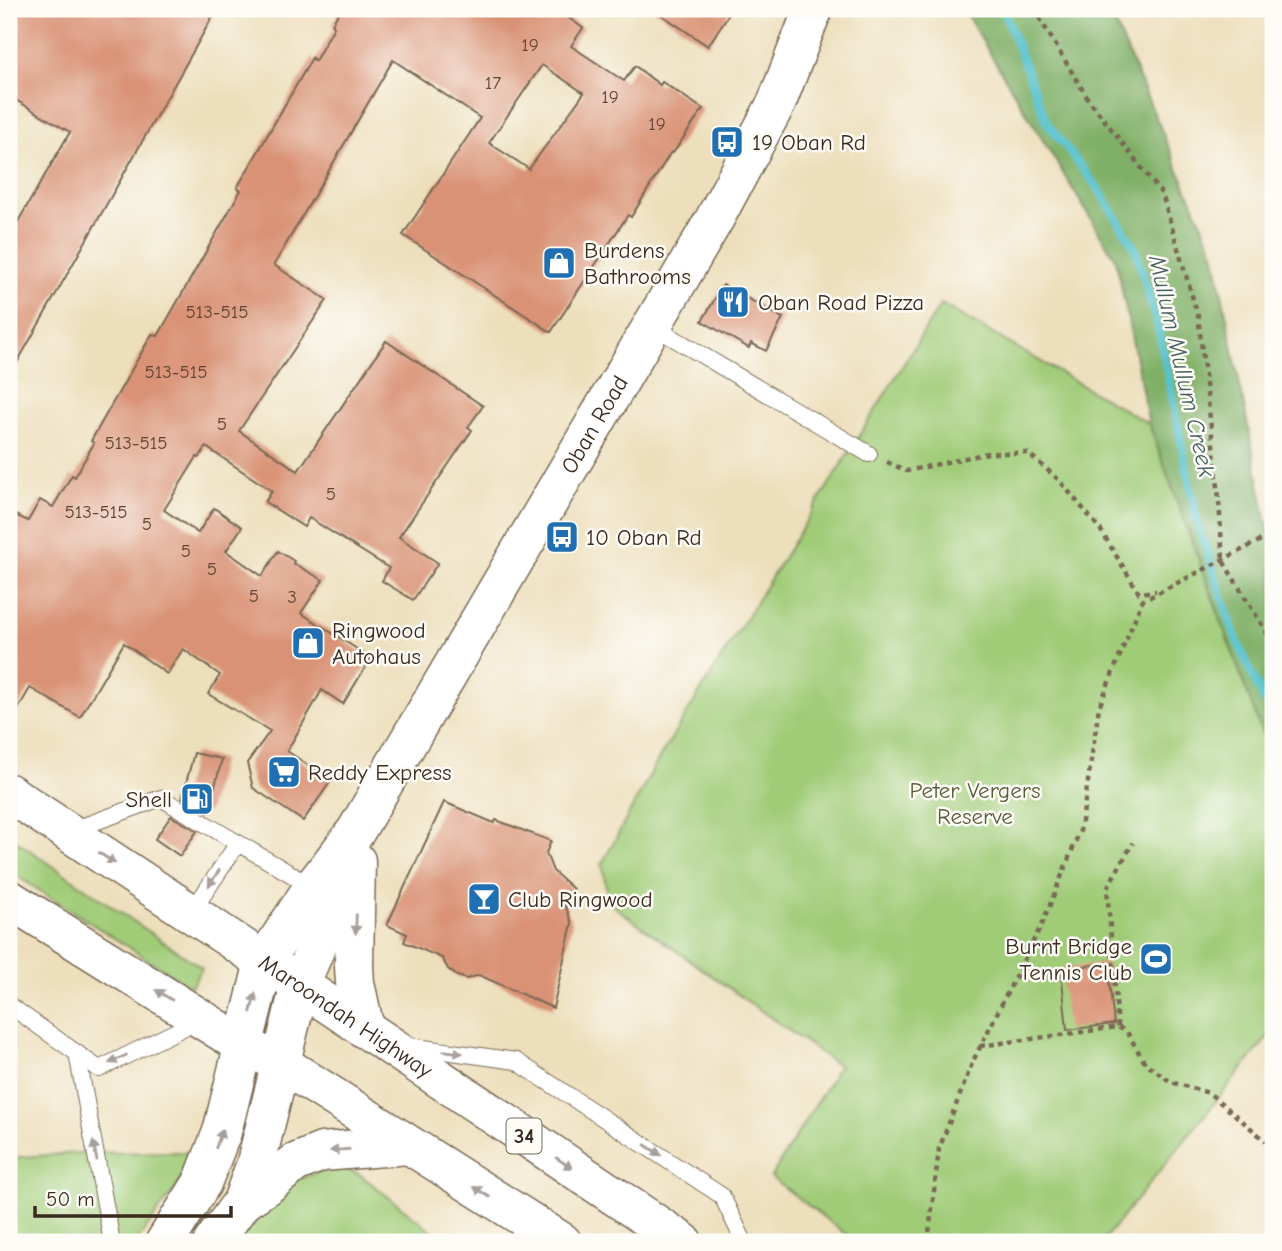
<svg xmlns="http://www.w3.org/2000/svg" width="1282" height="1251" font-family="'Comic Neue',sans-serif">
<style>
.green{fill:#a0cc78;stroke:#6e7b4b;stroke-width:2}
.forest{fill:#80b068;stroke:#5e6d43;stroke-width:2}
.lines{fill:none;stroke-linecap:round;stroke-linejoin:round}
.stream{stroke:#55c2ce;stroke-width:8}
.building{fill:#d99275;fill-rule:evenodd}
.lane-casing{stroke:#796955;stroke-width:18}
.secondary-casing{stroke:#796955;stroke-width:41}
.highway-casing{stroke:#796955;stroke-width:41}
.path{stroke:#796955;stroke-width:4.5;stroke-dasharray:5 5;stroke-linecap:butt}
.lane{stroke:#fff;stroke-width:16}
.secondary{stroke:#fff;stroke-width:38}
.highway{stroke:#fff;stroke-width:38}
.oneway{fill:#a79f9a}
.labels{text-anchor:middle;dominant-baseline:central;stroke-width:5;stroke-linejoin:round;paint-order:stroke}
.number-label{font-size:19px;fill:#624434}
.shield{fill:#fdfcf7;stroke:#75695f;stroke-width:2}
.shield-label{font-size:21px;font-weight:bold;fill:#3b2a1e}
.poi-label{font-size:23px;fill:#3b2a1e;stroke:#fdfcf7;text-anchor:start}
.street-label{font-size:23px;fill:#3b2a1e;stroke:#fdfcf7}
.park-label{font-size:23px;fill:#595b39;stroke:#fdfcf7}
.water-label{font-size:24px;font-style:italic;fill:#445f5c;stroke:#fdfcf7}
</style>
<rect width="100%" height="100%" fill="#fdfcf7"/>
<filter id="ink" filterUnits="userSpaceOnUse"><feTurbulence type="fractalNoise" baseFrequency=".0143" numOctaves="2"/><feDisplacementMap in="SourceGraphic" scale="14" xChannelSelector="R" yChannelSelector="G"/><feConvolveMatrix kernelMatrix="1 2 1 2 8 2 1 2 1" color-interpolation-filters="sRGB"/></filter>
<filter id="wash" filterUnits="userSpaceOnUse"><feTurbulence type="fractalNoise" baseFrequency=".00686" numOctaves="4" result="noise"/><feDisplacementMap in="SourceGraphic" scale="28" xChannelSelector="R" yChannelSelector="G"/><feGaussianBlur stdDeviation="1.57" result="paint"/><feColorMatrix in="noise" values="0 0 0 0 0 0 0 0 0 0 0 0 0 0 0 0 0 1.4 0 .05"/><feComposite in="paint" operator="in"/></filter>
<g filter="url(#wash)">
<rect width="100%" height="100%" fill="#eddfbc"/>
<g class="green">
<polygon points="941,304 1149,424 1262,732 1273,735 1273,1031 1102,1242 856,1242 771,1177 839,1066 609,903 602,864 658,760"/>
<polygon points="9,836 202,968 191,987 9,871"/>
<polygon points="190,1152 178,1185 136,1242 9,1242 9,1158 78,1153"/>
<polygon points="335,1166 359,1174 446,1242 238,1242 276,1196 293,1181"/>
</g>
<polygon class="forest" points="963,9 1109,9 1214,252 1266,519 1273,543 1273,735 1262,733 1149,424 1116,260"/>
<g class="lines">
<polyline class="stream" points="1003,9 1047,123 1100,191 1135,248 1159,332 1198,526 1237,641 1264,701 1273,709"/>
</g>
<g id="blocks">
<g class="building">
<polygon points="9,9 217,9 9,377 9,237 70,132 9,96"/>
<path d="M 341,9 L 556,9 L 583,28 L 571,46 L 624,81 L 635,66 L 660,85 L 662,82 L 703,109 L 673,153 L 671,152 L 631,217 L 628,215 L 551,332 L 403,235 L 480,118 L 393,60 L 274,265 L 327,300 L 239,431 L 298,471 L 386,341 L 483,406 L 468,427 L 472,430 L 399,537 L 438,563 L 413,600 L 382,581 L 389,568 L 309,518 L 304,527 L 265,502 L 272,491 L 206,447 L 199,458 L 197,457 L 164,510 L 198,533 L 214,508 L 242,527 L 226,551 L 262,576 L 278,551 L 294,561 L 293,563 L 323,580 L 301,613 L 371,658 L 343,704 L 322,690 L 287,751 L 331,781 L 303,821 L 253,788 L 247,763 L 270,731 L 208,694 L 220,675 L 183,649 L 167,674 L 124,643 L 80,717 L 30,688 L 9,725 L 9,512 L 28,521 L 40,500 L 53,507 L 72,475 L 75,477 L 94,443 L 91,441 L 152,334 L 158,336 L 241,190 L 237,188 L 312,58 L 315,61 L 334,27 L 332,24 ZM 542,65 L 584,93 L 529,169 L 489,143 Z"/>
<polygon points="653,9 732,9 708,46"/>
<polygon points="723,285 783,318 766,351 751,343 749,348 702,321"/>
<polygon points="194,753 222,759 208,813 182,798"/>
<polygon points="444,802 494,823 496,820 551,841 546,853 553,871 573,889 565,905 572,923 553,1008 479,975 467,979 457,976 448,969 442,958 404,942 407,934 387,925"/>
<polygon points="171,816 197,831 180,856 155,839"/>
<polygon points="1107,963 1114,1024 1067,1030 1061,969"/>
</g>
</g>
</g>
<g filter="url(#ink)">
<use href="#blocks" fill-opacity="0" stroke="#796955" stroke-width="2"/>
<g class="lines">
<defs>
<g id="lane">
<polyline points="653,326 869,454"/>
<polyline points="70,831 161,798 313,887"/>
<polyline points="191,913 238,843"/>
<polyline points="9,1005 99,1069 199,1020"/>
<polyline points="409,1046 516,1061 722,1196 744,1242"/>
<polyline points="77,1053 112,1242"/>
</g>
<g id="secondary">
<polyline points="356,861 354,966 355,983 365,1029"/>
<polyline points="242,1202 269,1184 295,1163 322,1152 408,1145"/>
<path id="s1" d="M 165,1242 L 202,1183 L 222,1132 L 264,962 L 313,887 L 356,831 L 714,220 L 777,102 L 813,9"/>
<polyline points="213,1242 242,1202 256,1163 300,985 317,945 345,864"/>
</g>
<g id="highway">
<path id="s2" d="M 9,793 L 300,985 L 683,1242"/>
<polyline points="9,899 243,1045 282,1064 562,1242"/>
</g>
</defs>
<use href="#lane" class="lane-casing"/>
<use href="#secondary" class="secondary-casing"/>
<use href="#highway" class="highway-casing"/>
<g class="path">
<polyline points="1034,9 1088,99 1162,194 1198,316 1218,487 1223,561 1273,643"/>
<polyline points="887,462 907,471 988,453 1028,453 1060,481 1100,529 1139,593 1156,591"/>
<polyline points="1118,1027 1107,888 1133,843"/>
<polyline points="980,1046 1118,1027 1127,1032 1145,1063 1171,1082 1209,1093 1273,1147"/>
<polyline points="928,1242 939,1149 973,1061 1043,922 1081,828 1099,707 1142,601 1273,534"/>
</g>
<use href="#lane" class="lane"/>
<use href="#secondary" class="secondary"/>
<use href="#highway" class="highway"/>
</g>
<defs><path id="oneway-solid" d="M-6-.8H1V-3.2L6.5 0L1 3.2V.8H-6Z" transform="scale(1.75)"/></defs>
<g class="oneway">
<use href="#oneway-solid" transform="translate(107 858) rotate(33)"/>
<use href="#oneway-solid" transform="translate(214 878) rotate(124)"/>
<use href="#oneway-solid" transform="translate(356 924) rotate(92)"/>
<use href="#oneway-solid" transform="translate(164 995) rotate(-148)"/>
<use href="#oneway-solid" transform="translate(253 1003) rotate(-76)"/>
<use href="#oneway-solid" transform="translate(453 1052) rotate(7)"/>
<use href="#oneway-solid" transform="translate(118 1059) rotate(154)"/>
<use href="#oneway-solid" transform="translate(219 1139) rotate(-70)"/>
<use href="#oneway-solid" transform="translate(340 1150) rotate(175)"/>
<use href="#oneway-solid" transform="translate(653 1150) rotate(33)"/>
<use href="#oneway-solid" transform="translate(95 1151) rotate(-101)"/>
<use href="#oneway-solid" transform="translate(564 1163) rotate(34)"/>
<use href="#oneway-solid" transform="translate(482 1192) rotate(-148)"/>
</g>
</g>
<defs>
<symbol id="bus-square" viewBox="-11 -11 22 22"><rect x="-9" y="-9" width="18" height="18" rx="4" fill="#1f6fb2" stroke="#fdfcf7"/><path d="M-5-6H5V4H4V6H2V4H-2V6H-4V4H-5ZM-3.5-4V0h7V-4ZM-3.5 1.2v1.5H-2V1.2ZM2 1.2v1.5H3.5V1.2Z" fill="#fff"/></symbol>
<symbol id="shop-square" viewBox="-11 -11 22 22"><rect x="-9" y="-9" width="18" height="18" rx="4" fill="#1f6fb2" stroke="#fdfcf7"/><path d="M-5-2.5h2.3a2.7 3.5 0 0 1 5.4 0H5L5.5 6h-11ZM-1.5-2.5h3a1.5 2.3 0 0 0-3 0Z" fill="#fff"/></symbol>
<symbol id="restaurant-square" viewBox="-11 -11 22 22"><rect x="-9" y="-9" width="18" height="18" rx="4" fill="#1f6fb2" stroke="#fdfcf7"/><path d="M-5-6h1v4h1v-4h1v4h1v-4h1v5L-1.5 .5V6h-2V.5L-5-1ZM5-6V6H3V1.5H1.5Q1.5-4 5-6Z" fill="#fff"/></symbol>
<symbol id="supermarket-square" viewBox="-11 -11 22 22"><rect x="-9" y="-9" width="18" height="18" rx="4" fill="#1f6fb2" stroke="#fdfcf7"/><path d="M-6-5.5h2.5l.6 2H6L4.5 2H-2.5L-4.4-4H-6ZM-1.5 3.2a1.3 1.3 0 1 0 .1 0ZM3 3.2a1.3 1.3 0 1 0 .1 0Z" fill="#fff"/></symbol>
<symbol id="fuel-square" viewBox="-11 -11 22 22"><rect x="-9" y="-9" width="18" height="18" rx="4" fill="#1f6fb2" stroke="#fdfcf7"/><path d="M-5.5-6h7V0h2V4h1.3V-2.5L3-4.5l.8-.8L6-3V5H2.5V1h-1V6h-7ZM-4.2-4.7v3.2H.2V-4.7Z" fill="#fff"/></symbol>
<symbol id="bar-square" viewBox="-11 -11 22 22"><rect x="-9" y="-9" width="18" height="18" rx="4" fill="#1f6fb2" stroke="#fdfcf7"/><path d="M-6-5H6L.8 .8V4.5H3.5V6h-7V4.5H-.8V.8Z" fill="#fff"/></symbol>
<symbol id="stadium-square" viewBox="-11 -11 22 22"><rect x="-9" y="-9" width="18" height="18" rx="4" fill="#1f6fb2" stroke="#fdfcf7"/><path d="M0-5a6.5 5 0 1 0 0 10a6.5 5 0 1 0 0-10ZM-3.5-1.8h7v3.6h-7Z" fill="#fff"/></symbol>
</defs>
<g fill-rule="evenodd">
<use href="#bus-square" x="708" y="123" width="38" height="38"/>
<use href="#shop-square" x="540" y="244" width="38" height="38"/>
<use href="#restaurant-square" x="714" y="283" width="38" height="38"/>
<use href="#bus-square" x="543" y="518" width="38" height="38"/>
<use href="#shop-square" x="289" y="624" width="38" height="38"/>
<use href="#supermarket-square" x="265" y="753" width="38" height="38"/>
<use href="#fuel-square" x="178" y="780" width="38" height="38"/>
<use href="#bar-square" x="465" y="880" width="38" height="38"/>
<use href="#stadium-square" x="1137" y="940" width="38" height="38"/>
</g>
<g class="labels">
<g class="number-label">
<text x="530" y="45">19</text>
<text x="493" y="83">17</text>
<text x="610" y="97">19</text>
<text x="657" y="124">19</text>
<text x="217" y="312">513-515</text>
<text x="176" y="372">513-515</text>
<text x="222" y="424">5</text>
<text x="136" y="443">513-515</text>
<text x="331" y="494">5</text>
<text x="96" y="512">513-515</text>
<text x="147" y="524">5</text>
<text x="186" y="551">5</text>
<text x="212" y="569">5</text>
<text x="254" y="596">5</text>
<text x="292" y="597">3</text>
</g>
<rect class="shield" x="506.5" y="1118.5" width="35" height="35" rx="5"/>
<g class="shield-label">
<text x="524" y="1136">34</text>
</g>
<g class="poi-label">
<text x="752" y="142">19 Oban Rd</text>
<text x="584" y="250">Burdens<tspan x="584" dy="26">Bathrooms</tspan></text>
<text x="758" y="302">Oban Road Pizza</text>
<text x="586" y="537">10 Oban Rd</text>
<text x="332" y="630">Ringwood<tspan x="332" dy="26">Autohaus</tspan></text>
<text x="308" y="772">Reddy Express</text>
<text x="172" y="799" text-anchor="end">Shell</text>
<text x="508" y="899">Club Ringwood</text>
<text x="1132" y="946" text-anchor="end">Burnt Bridge<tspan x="1132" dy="26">Tennis Club</tspan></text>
</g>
<g class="street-label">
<text stroke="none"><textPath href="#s1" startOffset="931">Oban Road</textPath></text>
<text stroke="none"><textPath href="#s2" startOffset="404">Maroondah Highway</textPath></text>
</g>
<g class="park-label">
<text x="975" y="790">Peter Vergers<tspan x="975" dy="26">Reserve</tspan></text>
</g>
<g class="water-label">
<text transform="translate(1182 366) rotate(77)">Mullum Mullum Creek</text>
</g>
</g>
<rect width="1282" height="1251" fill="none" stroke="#fdfcf7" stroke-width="35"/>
<path d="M35 1206v10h196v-10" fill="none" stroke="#3b2a1e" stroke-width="3.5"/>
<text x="46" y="1206" font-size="21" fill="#3b2a1e" stroke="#fdfcf7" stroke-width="5" paint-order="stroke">50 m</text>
</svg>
